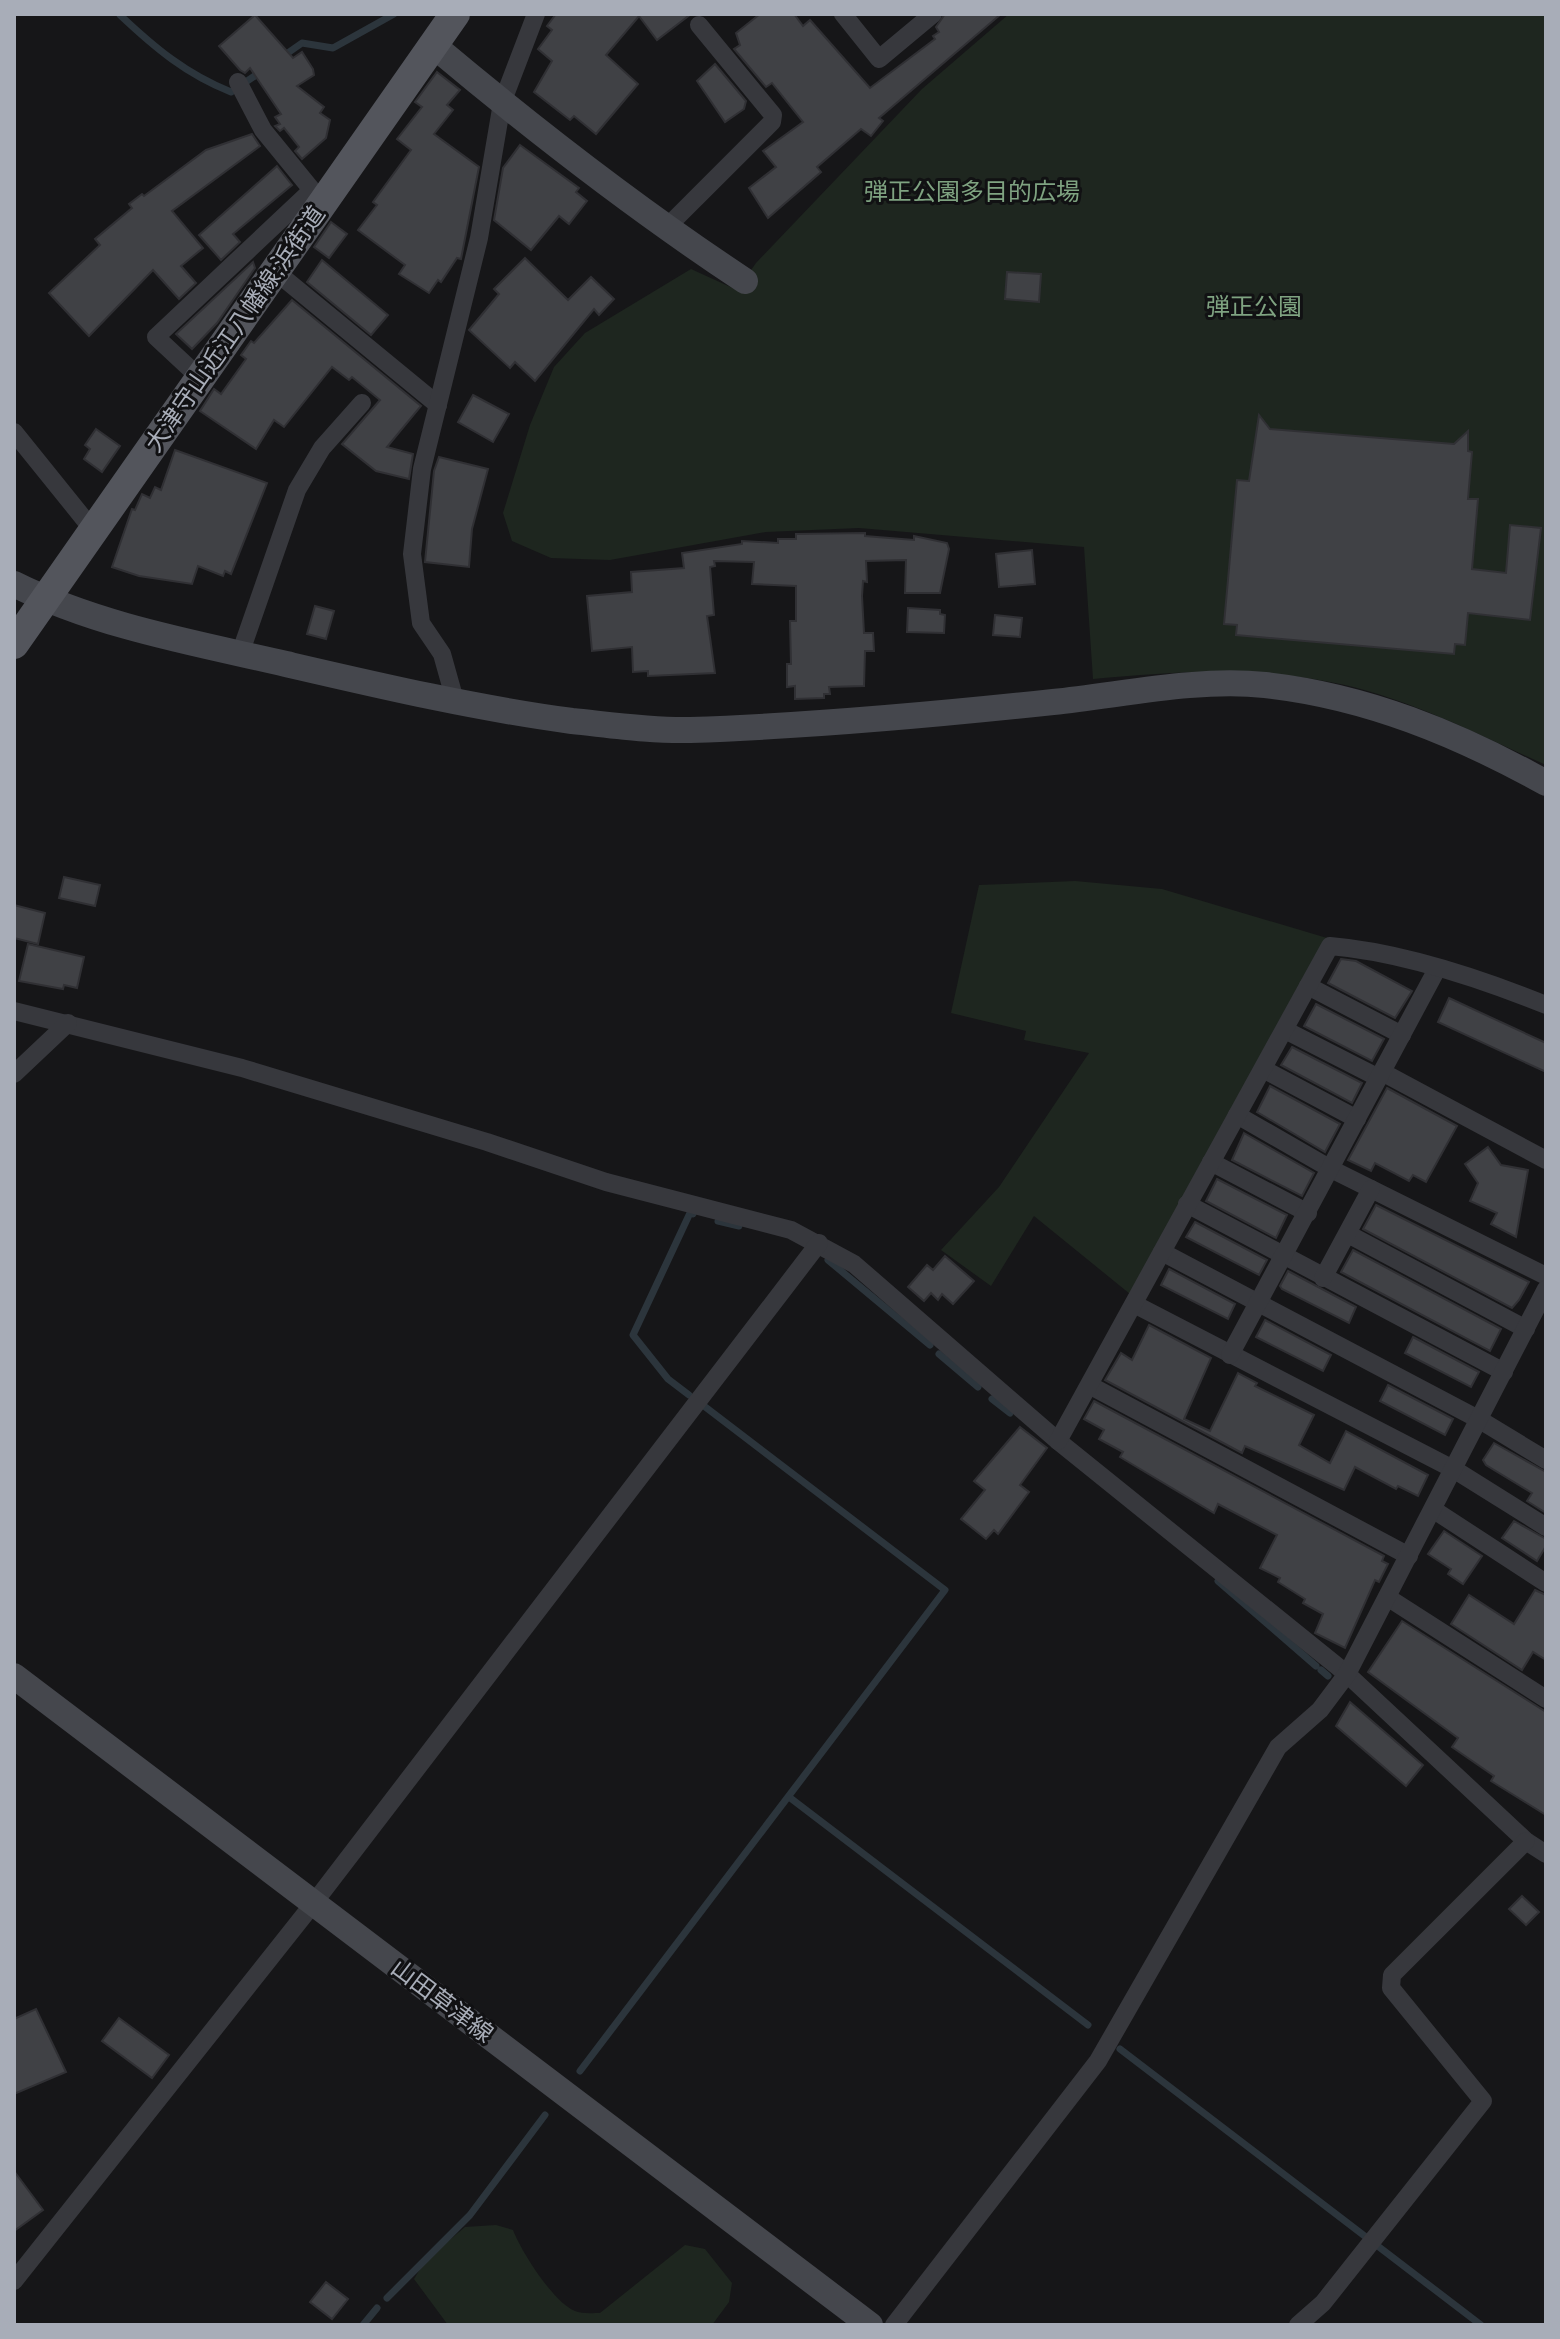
<svg xmlns="http://www.w3.org/2000/svg" width="1560" height="2339" font-family="'Nunito Sans','Noto Sans JP',sans-serif">
<style>
.green{fill:#1e261f}
.lines{fill:none;stroke-linecap:round;stroke-linejoin:round}
.stream{stroke:#2c353c;stroke-width:7}
.building{fill:#404145;stroke:#303034;stroke-width:2}
.street{stroke:#37383d;stroke-width:18}
.secondary{stroke:#45474d;stroke-width:26}
.primary{stroke:#53555c;stroke-width:30}
.labels{text-anchor:middle;dominant-baseline:central;stroke-width:6;stroke-linejoin:round;paint-order:stroke}
.park-label{font-size:24px;fill:#7fa381;stroke:#111113}
.street-label{font-size:24px;fill:#a8adb8;stroke:#111113}
</style>
<rect width="100%" height="100%" fill="#161618"/>
<g class="green">
<path d="M 1009,14 L 1546,14 L 1546,765 C 1477,734 1405,696 1330,682 C 1251,666 1173,672 1093,679 L 1084,547 L 859,528 L 766,532 L 610,560 L 551,558 L 512,541 L 503,513 L 530,425 L 554,367 L 585,333 L 691,269 L 737,290 L 756,263 L 922,89 Z"/>
<polygon points="1075,881 1162,889 1327,938 1130,1294 1034,1216 991,1286 941,1250 999,1187 1089,1053 1024,1040 1026,1031 951,1013 979,885"/>
<path d="M 496,2225 L 513,2230 C 521,2251 553,2302 575,2311 C 581,2314 593,2313 600,2313 L 685,2245 L 705,2249 L 732,2283 L 729,2302 L 712,2325 L 448,2325 L 414,2279 L 425,2261 L 465,2227 Z"/>
</g>
<g class="lines">
<g class="stream">
<path d="M 120,15 C 155,48 186,74 231,92 L 262,71"/>
<polyline points="282,57 302,43 333,48 394,14"/>
<polyline points="718,1221 739,1226"/>
<polyline points="828,1260 930,1345"/>
<polyline points="939,1354 978,1387"/>
<polyline points="689,1395 668,1379 633,1335 690,1213 693,1214"/>
<polyline points="992,1399 1010,1413"/>
<polyline points="1218,1581 1316,1666"/>
<polyline points="1321,1670 1328,1676"/>
<polyline points="789,1797 1088,2025"/>
<polyline points="1120,2049 1481,2325"/>
<polyline points="580,2071 945,1590 704,1406"/>
<polyline points="387,2298 470,2215 545,2115"/>
<polyline points="363,2325 377,2308"/>
</g>
</g>
<g class="building">
<polygon points="556,14 691,14 657,40 639,16 606,55 638,84 596,134 574,116 570,120 534,92 552,61 538,49 552,30 547,26"/>
<polygon points="760,14 794,14 803,26 810,20 870,88 935,39 933,36 939,32 936,27 945,14 1001,14 879,118 883,121 871,136 861,129 817,167 821,172 768,218 749,188 776,167 763,151 803,122 772,83 766,87 734,49 740,45 736,33"/>
<polygon points="255,15 293,58 302,52 313,69 314,75 297,86 324,107 320,113 330,120 326,138 302,159 295,151 299,147 284,128 280,131 275,126 280,124 275,117 281,114 250,68 245,73 240,70 219,46"/>
<polygon points="715,64 746,101 744,109 725,122 697,81"/>
<polygon points="437,72 460,90 447,105 453,110 434,134 479,167 461,259 457,258 441,282 438,280 429,293 399,274 405,265 358,230 377,205 373,202 411,150 397,139 422,107 415,102"/>
<polygon points="252,134 260,146 172,211 203,248 181,266 196,283 179,299 153,270 89,336 49,293 100,245 95,239 132,208 129,204 142,194 144,196 206,150"/>
<polygon points="520,145 579,188 576,192 587,201 569,224 559,216 531,250 494,220 503,168"/>
<polygon points="277,166 292,185 233,234 240,242 221,260 199,235"/>
<polygon points="331,222 347,234 329,258 314,247"/>
<polygon points="525,258 568,300 591,277 614,299 599,315 594,309 535,381 515,362 510,368 469,330 499,294 494,289"/>
<polygon points="322,260 388,315 371,335 307,282"/>
<polygon points="253,262 255,268 217,323 192,349 176,334"/>
<polygon points="1007,272 1041,274 1039,302 1005,299"/>
<polygon points="292,300 421,406 387,447 413,454 409,479 376,471 342,444 380,400 352,377 349,380 332,367 284,427 274,420 256,449 200,411 214,389 221,394 246,359 241,355 251,341 254,343"/>
<polygon points="473,395 509,414 493,442 458,422"/>
<polygon points="1259,415 1270,429 1454,444 1468,431 1468,451 1472,452 1468,499 1478,499 1472,569 1506,573 1510,525 1541,528 1530,620 1468,613 1465,645 1455,644 1454,654 1236,635 1237,625 1224,624 1237,480 1249,481"/>
<polygon points="96,429 120,446 102,472 84,459 90,449 85,445"/>
<polygon points="175,450 267,483 231,574 225,571 223,576 198,566 192,584 139,576 112,567 132,509 135,510 142,494 150,498 155,487 161,490"/>
<polygon points="439,457 488,469 472,529 469,567 425,562 434,471"/>
<polygon points="865,533 865,536 914,540 914,536 947,543 949,549 940,593 905,593 906,560 866,561 867,582 863,581 862,596 864,633 873,633 874,651 865,651 864,686 829,687 830,694 824,694 824,698 795,699 795,686 787,687 787,664 791,664 790,621 796,621 796,586 752,584 754,562 714,561 715,566 710,567 714,615 707,616 715,673 648,676 648,671 633,672 632,647 592,651 587,596 632,592 631,572 684,568 682,553 742,544 742,541 778,543 778,539 796,539 796,534"/>
<polygon points="1032,550 1035,584 999,587 996,554"/>
<polygon points="315,606 334,611 326,639 307,634"/>
<polygon points="908,608 940,610 940,614 945,615 944,633 907,632"/>
<polygon points="995,615 1022,618 1020,637 993,635"/>
<polygon points="64,877 100,885 95,906 59,898"/>
<polygon points="14,905 45,913 38,944 14,938"/>
<polygon points="28,944 84,957 77,988 64,985 63,989 19,981"/>
<polygon points="1341,959 1356,961 1412,991 1395,1018 1328,983"/>
<polygon points="1449,998 1546,1043 1546,1072 1438,1022"/>
<polygon points="1316,1004 1384,1039 1372,1061 1304,1026"/>
<polygon points="1292,1047 1362,1083 1352,1103 1281,1065"/>
<polygon points="1270,1086 1340,1124 1325,1152 1257,1112"/>
<polygon points="1387,1088 1457,1126 1426,1182 1413,1175 1409,1181 1375,1163 1371,1171 1348,1160"/>
<polygon points="1244,1133 1314,1173 1302,1196 1232,1160"/>
<polygon points="1488,1147 1501,1165 1528,1170 1516,1237 1491,1224 1497,1213 1470,1201 1478,1183 1465,1164"/>
<polygon points="1217,1179 1287,1215 1276,1238 1206,1201"/>
<polygon points="1376,1205 1529,1282 1519,1300 1512,1308 1363,1229"/>
<polygon points="1195,1222 1267,1260 1259,1275 1186,1237"/>
<polygon points="1353,1250 1501,1329 1490,1351 1341,1272"/>
<polygon points="945,1256 974,1281 953,1304 942,1294 938,1300 931,1293 924,1301 908,1287 927,1265 933,1270"/>
<polygon points="1169,1269 1235,1304 1228,1319 1161,1285"/>
<polygon points="1288,1271 1356,1307 1349,1323 1282,1289 1280,1286"/>
<polygon points="1265,1320 1331,1355 1323,1371 1256,1337"/>
<polygon points="1149,1325 1211,1358 1184,1419 1210,1431 1238,1373 1257,1383 1255,1386 1314,1415 1299,1445 1330,1463 1346,1431 1428,1475 1418,1496 1398,1486 1396,1489 1355,1467 1344,1490 1245,1446 1242,1453 1105,1380 1121,1353 1132,1360"/>
<polygon points="1413,1337 1479,1372 1471,1387 1405,1353"/>
<polygon points="1388,1385 1453,1419 1445,1435 1380,1401"/>
<polygon points="1094,1401 1384,1556 1382,1561 1388,1564 1379,1582 1375,1580 1345,1648 1315,1633 1323,1614 1303,1603 1305,1599 1278,1582 1280,1578 1260,1568 1277,1535 1218,1504 1214,1513 1120,1457 1123,1452 1099,1439 1104,1430 1084,1419"/>
<polygon points="1020,1427 1047,1448 1020,1485 1029,1492 998,1534 994,1530 986,1539 961,1519 985,1490 974,1481"/>
<polygon points="1494,1443 1546,1472 1546,1513 1527,1501 1532,1493 1486,1465 1483,1460"/>
<polygon points="1514,1521 1546,1539 1546,1546 1537,1561 1502,1538"/>
<polygon points="1444,1531 1482,1556 1463,1584 1448,1574 1451,1569 1428,1554"/>
<polygon points="1535,1590 1546,1595 1546,1660 1533,1652 1522,1670 1451,1624 1469,1595 1514,1624"/>
<polygon points="1402,1621 1546,1712 1546,1815 1491,1781 1494,1776 1452,1747 1458,1738 1368,1672"/>
<polygon points="1350,1702 1423,1765 1406,1786 1336,1726"/>
<polygon points="1522,1896 1539,1912 1526,1925 1509,1909"/>
<polygon points="36,2009 66,2072 14,2094 14,2019"/>
<polygon points="119,2018 169,2055 152,2078 102,2041"/>
<polygon points="14,2171 43,2210 14,2231"/>
<polygon points="326,2282 348,2299 332,2319 310,2302"/>
</g>
<g class="lines">
<g class="street">
<polyline points="843,14 879,59 933,14"/>
<polyline points="666,228 772,122 773,115 699,25"/>
<polyline points="275,271 438,405"/>
<polyline points="200,378 156,337 312,190 263,130 238,82"/>
<polyline points="14,432 93,530"/>
<polyline points="240,654 297,490 322,448 362,403"/>
<polyline points="456,704 442,654 421,623 412,554 422,469 479,238 502,103 536,14"/>
<polyline points="1308,986 1402,1035"/>
<polyline points="14,1011 242,1068 487,1142 606,1182 791,1230 854,1264 1058,1441 1347,1674 1526,1841 1546,1854"/>
<polyline points="1285,1030 1379,1078"/>
<polyline points="1263,1069 1357,1119"/>
<polyline points="1382,1072 1546,1160"/>
<polyline points="14,1074 68,1023"/>
<polyline points="1237,1115 1331,1169 1546,1276"/>
<polyline points="1211,1162 1308,1213"/>
<polyline points="1187,1204 1504,1372"/>
<polyline points="1348,1234 1526,1329"/>
<polyline points="1162,1252 1480,1420 1546,1460"/>
<polyline points="1323,1278 1371,1189"/>
<polyline points="1134,1304 1455,1470 1546,1527"/>
<polyline points="1230,1355 1437,969"/>
<polyline points="1091,1386 1409,1556"/>
<path d="M 1058,1441 L 1330,946 C 1401,952 1479,978 1546,1005"/>
<polyline points="1434,1510 1546,1583"/>
<polyline points="1387,1597 1546,1699"/>
<polyline points="14,2281 313,1904 819,1243"/>
<polyline points="894,2325 1098,2061 1278,1747 1320,1710 1347,1674 1546,1289"/>
<polyline points="1298,2325 1323,2303 1483,2101 1391,1988 1392,1975 1526,1841"/>
</g>
<g class="secondary">
<path d="M 433,45 C 533,129 636,209 745,281"/>
<path d="M 14,584 C 98,626 195,643 286,664 C 381,686 475,708 572,721 C 611,725 652,731 690,730 C 811,726 932,715 1053,702 C 1122,695 1195,678 1265,685 C 1366,696 1458,734 1546,783"/>
<polyline points="14,1676 870,2325"/>
</g>
<polyline class="primary" points="14,644 455,14"/>
</g>
<g class="labels">
<g class="park-label">
<text x="972" y="192">弾正公園多目的広場</text>
<text x="1254" y="307">弾正公園</text>
</g>
<g class="street-label">
<text transform="translate(235 329) rotate(-55)">大津守山近江八幡線;浜街道</text>
<text transform="translate(442 2001) rotate(37)">山田草津線</text>
</g>
</g>
<rect width="1560" height="2339" fill="none" stroke="#a8adb8" stroke-width="32"/>
</svg>
